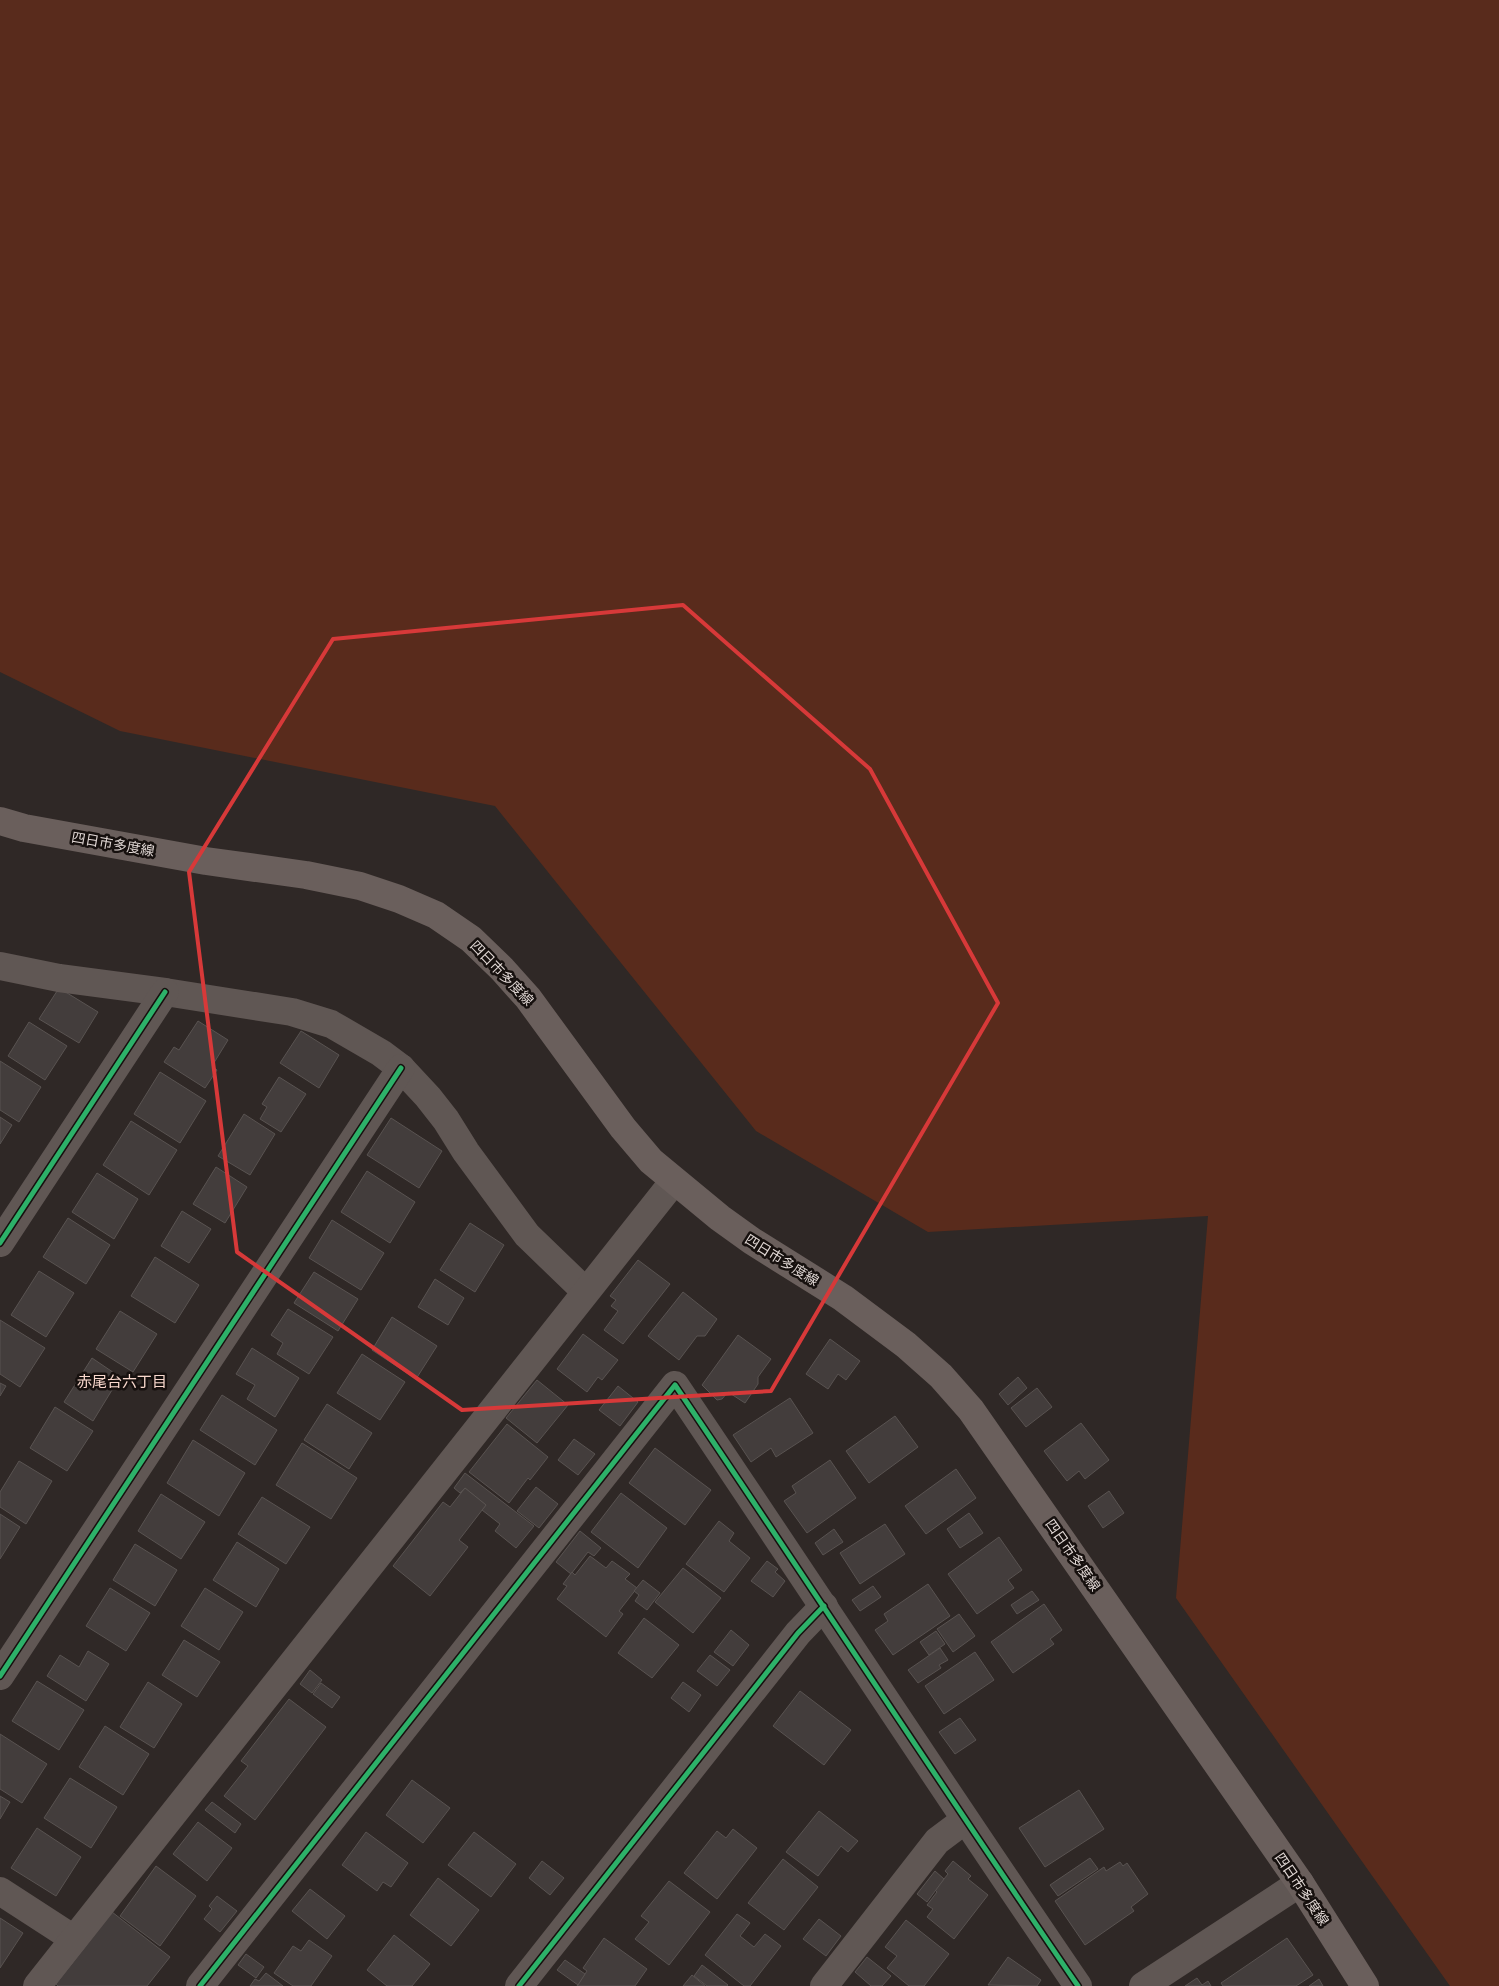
<svg xmlns="http://www.w3.org/2000/svg" width="1499" height="1986" font-family="Quicksand,'Noto Sans JP',sans-serif">
<style>
.green{fill:#592b1c}
.building{fill:#433d3c;stroke:#595351}
.lines{fill:none;stroke-linecap:round;stroke-linejoin:round}
.minor{stroke:#605754;stroke-width:28}
.primary{stroke:#6a5f5c;stroke-width:28}
.cycleway-casing{stroke:#16100e;stroke-width:8}
.cycleway{stroke:#2db169;stroke-width:5}
.marked{fill:none;stroke:#d73939;stroke-width:4;stroke-linejoin:round}
.labels{text-anchor:middle;dominant-baseline:central;stroke-width:5;stroke-linejoin:round;paint-order:stroke}
.street-label{font-size:14px;fill:#dfd6d3;stroke:#16100e}
.neighbourhood-label{font-size:15px;fill:#f9d8cd;stroke:#16100e}
</style>
<rect width="100%" height="100%" fill="#2f2826"/>
<polygon class="green" points="0,0 1499,0 1499,1986 1450,1986 1176,1598 1208,1216 928,1232 756,1131 495,806 120,731 0,672"/>
<g class="building">
<polygon points="59,988 98,1012 79,1043 39,1019"/>
<polygon points="198,1021 228,1040 212,1066 217,1070 205,1088 164,1062 174,1047 179,1050"/>
<polygon points="29,1022 67,1046 45,1080 8,1056"/>
<polygon points="301,1031 339,1055 319,1088 280,1063"/>
<polygon points="0,1061 41,1087 19,1122 0,1110"/>
<polygon points="160,1072 206,1101 180,1143 134,1114"/>
<polygon points="279,1077 306,1094 281,1132 260,1119 267,1107 262,1104"/>
<polygon points="244,1114 275,1134 250,1175 218,1156"/>
<polygon points="0,1117 12,1125 0,1144"/>
<polygon points="391,1118 442,1151 419,1188 367,1155"/>
<polygon points="131,1121 177,1150 149,1195 103,1165"/>
<polygon points="216,1167 247,1187 225,1223 193,1204"/>
<polygon points="367,1171 415,1202 390,1243 341,1212"/>
<polygon points="97,1173 138,1199 114,1239 72,1212"/>
<polygon points="182,1211 211,1229 189,1263 161,1246"/>
<polygon points="68,1218 110,1245 86,1284 43,1257"/>
<polygon points="332,1220 384,1253 361,1290 309,1258"/>
<polygon points="470,1223 504,1245 475,1292 440,1270"/>
<polygon points="155,1257 199,1285 175,1323 131,1296"/>
<polygon points="638,1260 670,1284 623,1344 604,1330 618,1311 611,1306 616,1300 610,1296"/>
<polygon points="39,1271 74,1293 46,1337 11,1315"/>
<polygon points="314,1272 358,1299 338,1331 294,1303"/>
<polygon points="435,1279 464,1298 448,1325 418,1307"/>
<polygon points="683,1292 717,1319 705,1336 697,1336 679,1360 648,1336"/>
<polygon points="288,1309 333,1337 309,1374 277,1354 283,1343 271,1335"/>
<polygon points="120,1311 157,1334 133,1372 96,1349"/>
<polygon points="392,1317 437,1346 416,1379 372,1350"/>
<polygon points="0,1320 45,1348 20,1387 0,1374"/>
<polygon points="583,1334 618,1360 602,1380 598,1377 587,1392 557,1369"/>
<polygon points="738,1335 771,1359 758,1377 758,1384 745,1403 728,1392 722,1399 717,1400 702,1385"/>
<polygon points="830,1339 860,1361 846,1380 838,1374 828,1389 806,1374"/>
<polygon points="252,1348 299,1378 275,1417 247,1399 255,1385 236,1374"/>
<polygon points="362,1354 405,1382 380,1420 337,1393"/>
<polygon points="92,1358 120,1377 93,1421 64,1402"/>
<polygon points="1018,1377 1027,1388 1008,1405 999,1394"/>
<polygon points="537,1380 568,1405 537,1443 506,1418"/>
<polygon points="0,1383 6,1386 0,1396"/>
<polygon points="618,1386 638,1402 620,1426 599,1410"/>
<polygon points="1037,1388 1052,1407 1026,1427 1011,1408"/>
<polygon points="222,1395 277,1430 255,1465 200,1430"/>
<polygon points="790,1398 813,1433 776,1457 771,1448 751,1462 733,1435"/>
<polygon points="327,1404 372,1433 349,1469 304,1440"/>
<polygon points="55,1407 93,1431 67,1471 30,1448"/>
<polygon points="895,1416 918,1447 869,1483 846,1451"/>
<polygon points="1081,1423 1109,1460 1085,1479 1079,1471 1067,1481 1044,1451"/>
<polygon points="507,1424 548,1457 530,1480 528,1478 509,1503 469,1472"/>
<polygon points="574,1439 595,1454 578,1475 558,1460"/>
<polygon points="193,1440 245,1473 219,1516 167,1483"/>
<polygon points="302,1443 357,1478 331,1519 276,1485"/>
<polygon points="655,1448 711,1490 685,1525 629,1483"/>
<polygon points="830,1460 856,1498 807,1533 784,1501 796,1493 792,1486"/>
<polygon points="19,1461 52,1481 26,1524 0,1507 0,1492"/>
<polygon points="956,1469 976,1498 926,1534 905,1506"/>
<polygon points="465,1473 534,1526 516,1548 495,1531 500,1524 482,1510 486,1505 465,1488 460,1493 454,1488"/>
<polygon points="536,1487 558,1504 539,1528 517,1511"/>
<polygon points="465,1488 486,1505 459,1540 468,1547 430,1596 393,1566 443,1502 450,1507"/>
<polygon points="1109,1491 1124,1513 1103,1528 1088,1506"/>
<polygon points="621,1493 667,1528 638,1568 591,1532"/>
<polygon points="161,1494 205,1522 181,1559 138,1531"/>
<polygon points="262,1497 310,1527 286,1564 238,1534"/>
<polygon points="969,1513 983,1533 960,1548 947,1529"/>
<polygon points="0,1514 20,1527 0,1559"/>
<polygon points="719,1521 734,1533 729,1541 750,1558 724,1592 686,1564"/>
<polygon points="885,1524 905,1554 860,1584 840,1553"/>
<polygon points="834,1529 843,1542 823,1555 815,1543"/>
<polygon points="580,1531 601,1548 594,1556 588,1552 571,1574 556,1562"/>
<polygon points="999,1537 1022,1570 1008,1580 1014,1588 977,1614 948,1574"/>
<polygon points="237,1542 279,1569 256,1607 213,1580"/>
<polygon points="135,1544 177,1570 155,1606 113,1580"/>
<polygon points="590,1556 606,1568 612,1561 630,1574 625,1579 637,1588 619,1611 623,1614 606,1637 557,1599 567,1586 563,1584 572,1572 575,1575"/>
<polygon points="767,1561 778,1569 775,1572 785,1581 773,1597 751,1581"/>
<polygon points="683,1568 721,1598 693,1633 655,1602"/>
<polygon points="643,1580 660,1593 647,1610 635,1601 639,1595 634,1591"/>
<polygon points="928,1584 950,1616 893,1655 875,1630 888,1621 884,1614"/>
<polygon points="873,1586 881,1597 860,1611 852,1600"/>
<polygon points="110,1588 150,1613 126,1651 86,1626"/>
<polygon points="205,1588 243,1612 219,1650 181,1626"/>
<polygon points="1032,1591 1039,1600 1017,1614 1011,1605"/>
<polygon points="1044,1604 1062,1630 1050,1639 1054,1644 1013,1673 991,1642"/>
<polygon points="959,1614 975,1636 953,1652 937,1629"/>
<polygon points="644,1618 679,1645 652,1678 618,1653"/>
<polygon points="731,1630 749,1645 733,1666 714,1652"/>
<polygon points="936,1631 945,1644 929,1655 920,1642"/>
<polygon points="184,1640 220,1662 197,1697 162,1675"/>
<polygon points="940,1648 948,1660 939,1665 941,1668 918,1683 908,1670"/>
<polygon points="88,1651 109,1664 86,1701 47,1676 60,1655 79,1667"/>
<polygon points="975,1652 994,1680 944,1714 925,1686"/>
<polygon points="710,1655 730,1670 717,1686 697,1671"/>
<polygon points="310,1670 322,1680 312,1693 300,1684"/>
<polygon points="37,1681 84,1710 59,1750 12,1721"/>
<polygon points="148,1682 182,1704 154,1748 120,1727"/>
<polygon points="683,1682 701,1695 689,1712 671,1698"/>
<polygon points="321,1683 340,1697 332,1708 313,1694"/>
<polygon points="800,1691 851,1730 824,1765 773,1726"/>
<polygon points="289,1699 326,1727 255,1820 224,1796 248,1766 241,1761"/>
<polygon points="960,1718 976,1740 955,1754 939,1732"/>
<polygon points="105,1726 149,1754 123,1795 79,1767"/>
<polygon points="0,1734 47,1764 22,1803 0,1789"/>
<polygon points="70,1778 117,1807 91,1848 44,1818"/>
<polygon points="412,1780 450,1808 423,1843 386,1815"/>
<polygon points="1079,1790 1104,1829 1045,1867 1019,1828"/>
<polygon points="0,1796 10,1802 0,1819"/>
<polygon points="212,1802 241,1824 235,1833 205,1810"/>
<polygon points="819,1811 858,1841 848,1852 841,1846 818,1876 786,1852"/>
<polygon points="198,1822 232,1848 207,1881 173,1854"/>
<polygon points="37,1828 81,1857 56,1896 11,1868"/>
<polygon points="733,1829 757,1848 717,1899 684,1873 717,1831 726,1838"/>
<polygon points="366,1832 408,1863 391,1887 383,1882 377,1891 342,1865"/>
<polygon points="474,1832 516,1864 491,1897 448,1865"/>
<polygon points="1090,1858 1098,1869 1058,1896 1050,1885"/>
<polygon points="783,1859 818,1887 784,1930 748,1903"/>
<polygon points="542,1861 564,1878 550,1895 529,1878"/>
<polygon points="953,1861 971,1876 968,1879 988,1895 954,1939 927,1917 933,1909 927,1905 937,1892 935,1890 948,1874 945,1871"/>
<polygon points="1120,1862 1123,1866 1127,1863 1148,1894 1131,1907 1134,1911 1085,1945 1055,1901 1104,1867 1106,1871"/>
<polygon points="156,1866 196,1896 160,1946 120,1916"/>
<polygon points="935,1871 944,1879 927,1902 917,1894"/>
<polygon points="438,1878 479,1910 451,1946 410,1915"/>
<polygon points="669,1881 710,1912 669,1965 635,1939 649,1922 641,1916"/>
<polygon points="310,1889 345,1916 327,1939 292,1911"/>
<polygon points="217,1896 237,1911 220,1932 204,1919 212,1909 209,1906"/>
<polygon points="112,1912 170,1957 147,1986 58,1986 56,1984"/>
<polygon points="737,1914 750,1923 740,1936 754,1947 765,1934 781,1946 750,1986 744,1986 705,1955"/>
<polygon points="0,1918 23,1933 0,1968"/>
<polygon points="819,1919 841,1936 826,1956 803,1939"/>
<polygon points="906,1920 949,1954 924,1986 909,1986 887,1968 897,1956 885,1947"/>
<polygon points="394,1935 430,1964 412,1986 387,1986 367,1970"/>
<polygon points="604,1938 647,1969 635,1986 577,1986 587,1971 583,1968"/>
<polygon points="1287,1938 1313,1975 1296,1986 1223,1986 1221,1983"/>
<polygon points="309,1940 332,1956 311,1986 293,1986 274,1973 293,1946 301,1951"/>
<polygon points="246,1954 264,1967 256,1978 238,1965"/>
<polygon points="867,1957 891,1976 882,1986 871,1986 855,1972"/>
<polygon points="1008,1957 1041,1980 1037,1986 988,1985"/>
<polygon points="565,1960 585,1974 578,1985 557,1970"/>
<polygon points="702,1965 728,1985 727,1986 707,1986 694,1976"/>
<polygon points="266,1973 283,1986 250,1986 255,1979 259,1981"/>
<polygon points="692,1975 705,1986 683,1986"/>
<polygon points="1197,1978 1202,1985 1208,1981 1211,1986 1185,1986"/>
<polygon points="1319,1979 1323,1986 1309,1986"/>
</g>
<g class="lines">
<g class="minor">
<polyline points="0,966 59,978 165,992 292,1012 331,1024 381,1053 401,1068 428,1097 446,1120 466,1152 527,1235 585,1291"/>
<polyline points="0,1243 165,992"/>
<polyline points="0,1676 401,1068"/>
<polyline points="0,1891 74,1939"/>
<polyline points="37,1986 674,1181"/>
<path d="M 200,1986 L 675,1385 C 810,1585 942,1787 1078,1986"/>
<polyline points="519,1986 798,1633 824,1606"/>
<polyline points="824,1986 937,1841 965,1820"/>
<polyline points="1143,1986 1300,1883"/>
</g>
<polyline class="primary" points="0,821 24,828 206,861 306,875 360,886 399,899 436,915 471,939 502,969 528,998 623,1128 651,1161 720,1218 752,1241 843,1298 906,1345 941,1376 971,1410 1300,1883 1365,1986"/>
<defs>
<g id="cycleway">
<polyline points="0,1243 165,992"/>
<polyline points="0,1676 401,1068"/>
<path d="M 200,1986 L 675,1385 C 810,1585 942,1787 1078,1986"/>
<polyline points="519,1986 798,1633 824,1606"/>
</g>
</defs>
<use href="#cycleway" class="cycleway-casing"/>
<use href="#cycleway" class="cycleway"/>
</g>
<path class="marked" d="M 683,605 L 870,769 L 998,1003 L 771,1391 L 462,1410 L 237,1252 L 189,872 L 333,639 Z"/>
<g class="labels">
<g class="street-label">
<text transform="translate(113 844) rotate(10)">四日市多度線</text>
<text transform="translate(502 973) rotate(46)">四日市多度線</text>
<text transform="translate(782 1260) rotate(32)">四日市多度線</text>
<text transform="translate(1073 1555) rotate(55)">四日市多度線</text>
<text transform="translate(1302 1889) rotate(56)">四日市多度線</text>
</g>
<g class="neighbourhood-label">
<text x="122" y="1381">赤尾台六丁目</text>
</g>
</g>
</svg>
